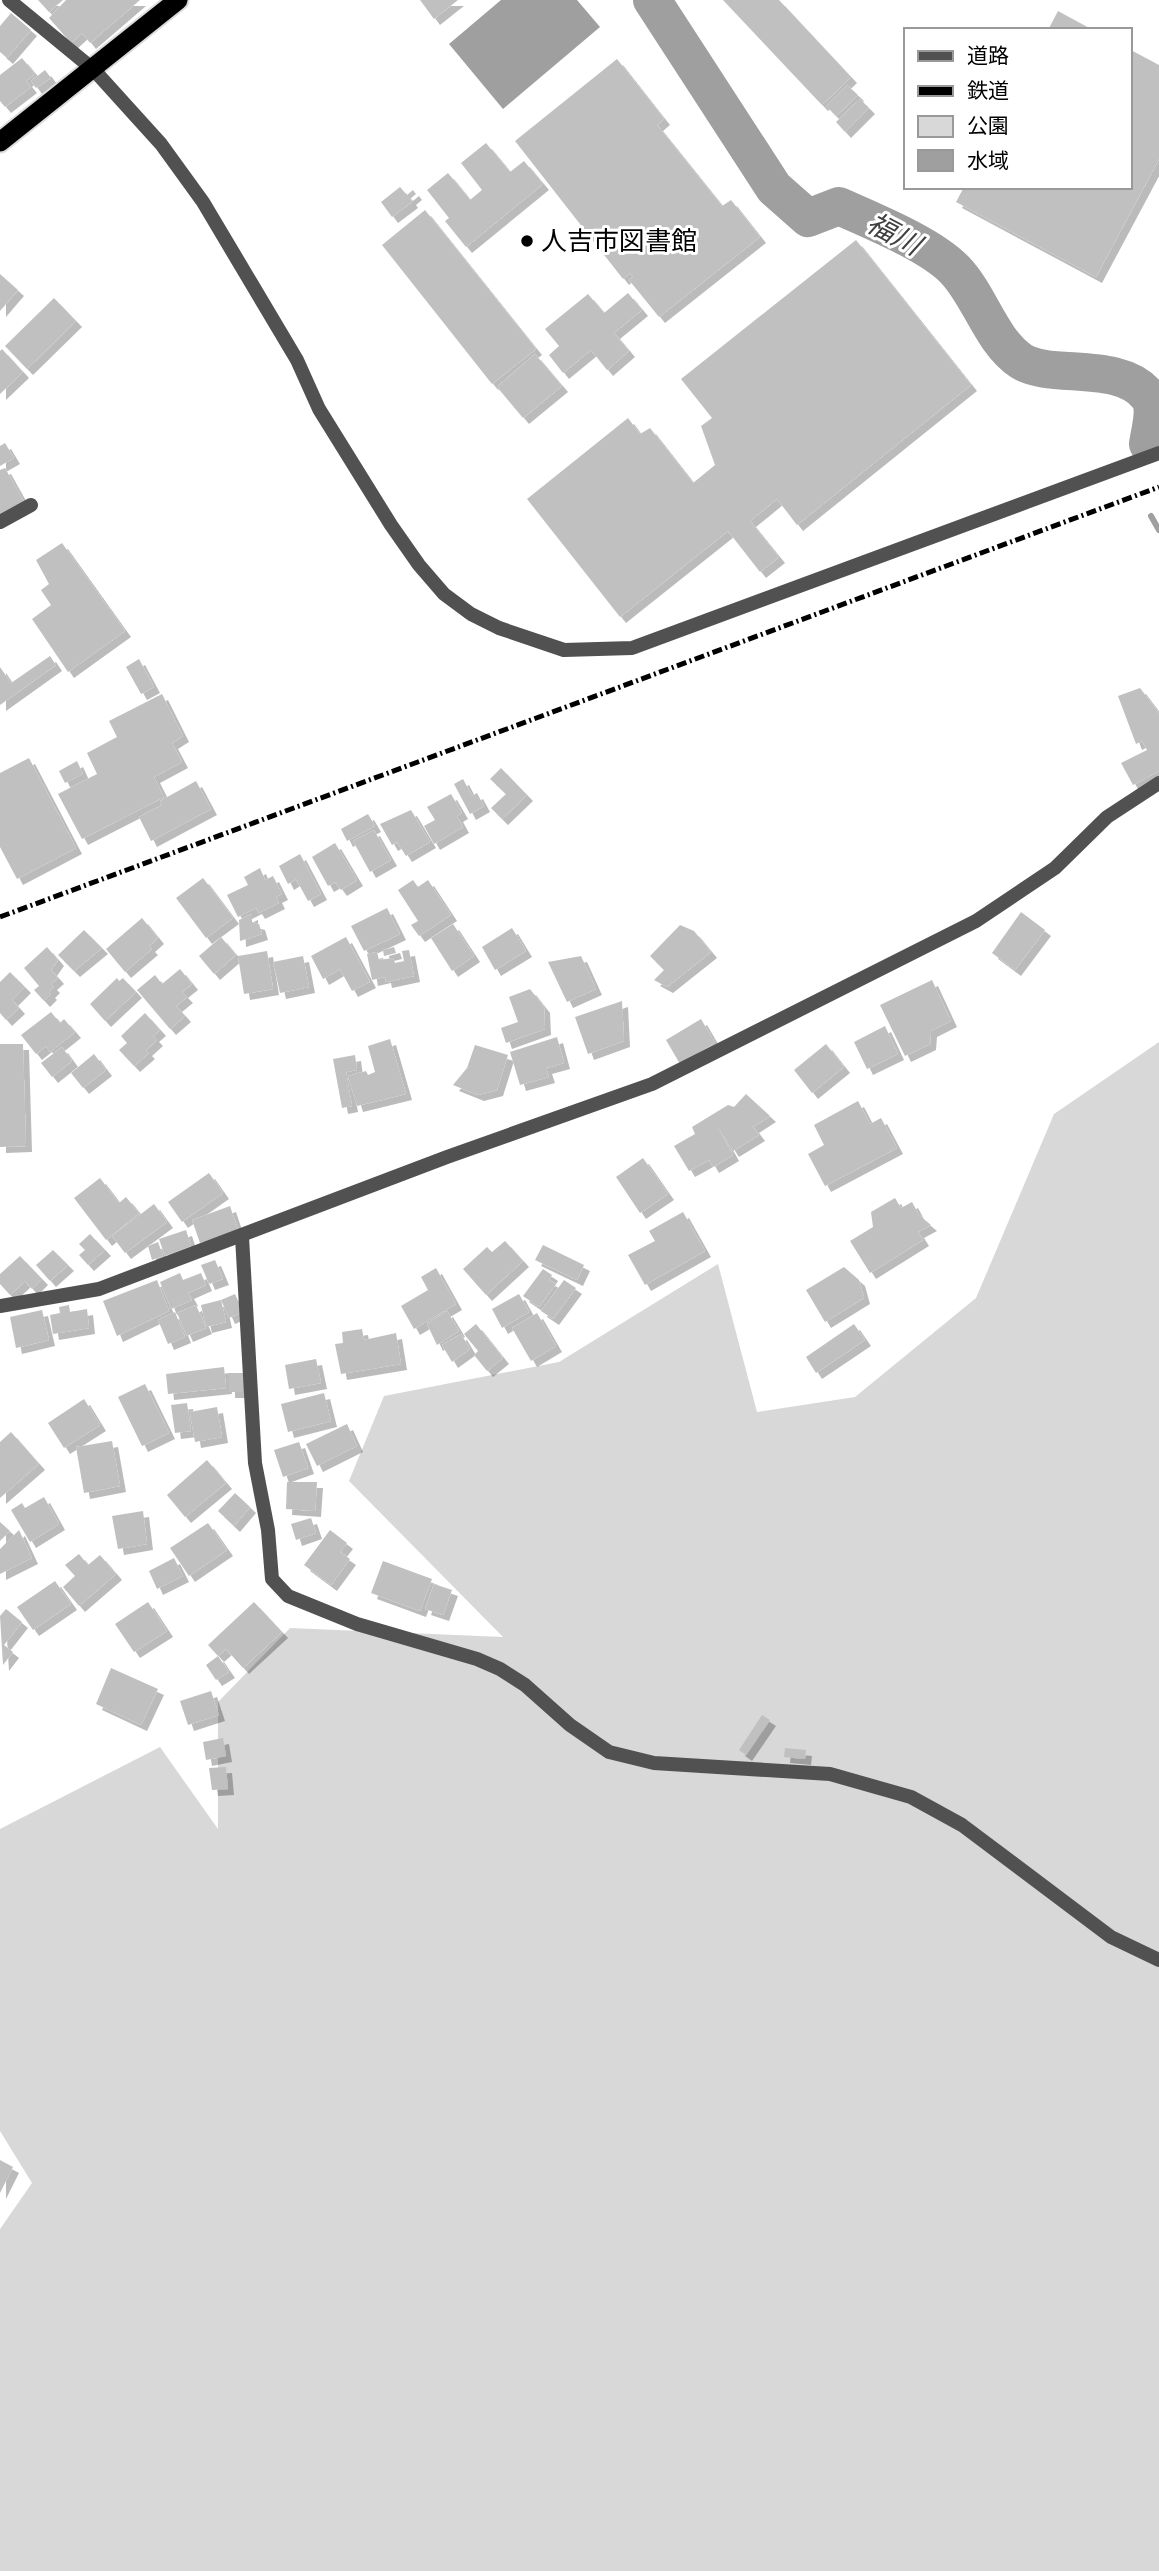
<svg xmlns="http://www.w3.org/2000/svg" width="1159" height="2571" font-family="Jost,'Noto Sans JP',sans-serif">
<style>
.green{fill:#d8d8d8}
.water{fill:#9f9f9f}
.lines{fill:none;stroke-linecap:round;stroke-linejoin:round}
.stream{stroke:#9f9f9f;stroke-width:6}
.river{stroke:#9f9f9f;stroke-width:38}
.building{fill:#c0c0c0;filter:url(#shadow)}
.trunk-casing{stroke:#dbdbdb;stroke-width:23}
.minor{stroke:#515151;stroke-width:14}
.tertiary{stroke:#515151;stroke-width:14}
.trunk{stroke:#000;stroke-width:19}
.rail{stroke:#000;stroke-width:5;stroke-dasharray:10 3.5 2 3.5;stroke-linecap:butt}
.poi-dot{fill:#000;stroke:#fff;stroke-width:2.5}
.labels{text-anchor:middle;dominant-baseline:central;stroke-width:6;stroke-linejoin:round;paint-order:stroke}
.poi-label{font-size:26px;fill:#000;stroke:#fff;text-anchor:start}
.water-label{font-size:28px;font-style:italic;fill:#404040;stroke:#fff}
</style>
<defs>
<filter id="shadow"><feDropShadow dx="6" dy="6" stdDeviation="0" flood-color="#0004"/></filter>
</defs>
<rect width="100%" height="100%" fill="#fff"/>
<polygon class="green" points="1159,1042 1159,2571 0,2571 0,2229 32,2183 0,2131 0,1829 160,1747 218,1829 218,1702 290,1628 503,1637 349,1481 384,1396 559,1362 718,1264 757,1412 855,1397 976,1298 1054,1114"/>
<polygon class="water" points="501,0 577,0 600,27 503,109 449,44"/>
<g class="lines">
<polyline class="stream" points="1151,516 1159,530"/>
<path class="river" d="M 652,0 L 774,188 L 808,218 L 839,206 C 872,221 930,244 955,270 C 980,296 991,341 1021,361 C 1051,380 1120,360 1148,396 C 1157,408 1150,430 1148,444"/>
</g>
<g class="building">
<polygon points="38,0 63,0 49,12"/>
<polygon points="66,0 140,0 90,43 82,33 71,43 49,18"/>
<polygon points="420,0 458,0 434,19"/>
<polygon points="723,0 779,0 851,77 822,105"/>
<polygon points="1058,11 1093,30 1048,30"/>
<polygon points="11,13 31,30 7,58 0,52 0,26"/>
<polygon points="1129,49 1159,65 1159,159 1096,277 956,202 964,187 1129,187"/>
<polygon points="22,58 35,74 26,81 31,87 5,107 0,101 0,75"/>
<polygon points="617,59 664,119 657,125 722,206 731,200 760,237 659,317 629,280 633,277 630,273 623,279 515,141"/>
<polygon points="45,70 51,78 36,88 31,81"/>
<polygon points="847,85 858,95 836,116 826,106"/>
<polygon points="860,99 869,108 845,132 836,122"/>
<polygon points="486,143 510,172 524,161 543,184 466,247 445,221 449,218 427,190 448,173 470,200 482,190 461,163"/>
<polygon points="400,187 407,195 413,190 416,194 410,199 412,202 392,217 381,202"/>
<polygon points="425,210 536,349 492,384 382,245"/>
<polygon points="856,240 971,385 797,525 777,499 750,521 779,557 760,572 728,531 620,617 527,499 628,418 640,434 650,428 693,483 715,465 701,426 712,418 681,379"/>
<polygon points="0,274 18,290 0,311"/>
<polygon points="628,293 642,310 614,333 629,351 607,370 591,350 563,373 549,355 559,346 545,329 588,294 604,313"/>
<polygon points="54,298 76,321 27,369 5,346"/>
<polygon points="2,349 23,372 0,394 0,351"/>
<polygon points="535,354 562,386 523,418 497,387"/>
<polygon points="5,443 14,458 0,466 0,446"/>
<polygon points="5,468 24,502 0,515 0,470"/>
<polygon points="62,543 125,631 68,672 32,619 51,605 41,590 49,584 36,560"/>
<polygon points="50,656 56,665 0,705 0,667 11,683"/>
<polygon points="139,659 154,687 141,694 126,667"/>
<polygon points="1140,688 1159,713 1159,771 1133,785 1121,763 1147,750 1142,741 1136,744 1118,696"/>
<polygon points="162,694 183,736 172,743 182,762 154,777 164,797 82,839 58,794 97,774 87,753 117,737 109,721"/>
<polygon points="29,758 76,848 17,879 0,847 0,773"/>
<polygon points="77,761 83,774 65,783 59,771"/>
<polygon points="501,768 527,795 502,819 491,808 506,794 490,779"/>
<polygon points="463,779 472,796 477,793 484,806 470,814 454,784"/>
<polygon points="196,781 211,809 151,841 139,817 162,805 160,801"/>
<polygon points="451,794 462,813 457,816 463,827 434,844 424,826 435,820 427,807"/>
<polygon points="411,810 430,842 406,856 397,842 392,845 380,824"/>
<polygon points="368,814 375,826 347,841 341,829"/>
<polygon points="374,830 391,860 370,872 353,841"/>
<polygon points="335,843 357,880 341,890 335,882 328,886 312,857"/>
<polygon points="300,854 321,894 308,901 296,879 288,884 279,866"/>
<polygon points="260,868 265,880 273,876 282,894 276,897 279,903 259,913 256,908 238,917 227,895 248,885 244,877"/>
<polygon points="203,878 233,918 206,938 176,898"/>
<polygon points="413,880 418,887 428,880 451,915 419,936 411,925 418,921 398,890"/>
<polygon points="387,908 400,934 364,951 351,926"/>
<polygon points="1021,912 1045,930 1015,970 992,953"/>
<polygon points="252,914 252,922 259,924 262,934 240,941 239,920"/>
<polygon points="142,918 158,938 149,946 152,949 125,972 106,949"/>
<polygon points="453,924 474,956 452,971 431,938"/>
<polygon points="680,925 694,931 711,952 667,987 654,980 664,970 650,956"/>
<polygon points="512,928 526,951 495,970 482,947"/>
<polygon points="84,930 102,948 74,971 58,955"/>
<polygon points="221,937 236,955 214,974 199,956"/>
<polygon points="346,937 370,982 352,991 340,969 323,979 311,956"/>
<polygon points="47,947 58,960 51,970 58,978 51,984 54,987 49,992 51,994 44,1001 34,990 39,986 24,968"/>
<polygon points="394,947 396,953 384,956 383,950"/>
<polygon points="409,950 414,976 386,982 385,977 372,980 367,954 377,952 379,960 393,958 395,963 404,961 402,951"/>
<polygon points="267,951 273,989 244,994 238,956"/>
<polygon points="303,956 309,987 280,993 273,962"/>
<polygon points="581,956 596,989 567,1002 548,962"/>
<polygon points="180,969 192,984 182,992 187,997 176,1006 185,1016 170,1029 137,990 155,975 162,984"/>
<polygon points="10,972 25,987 12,1000 19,1008 6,1020 0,1013 0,982"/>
<polygon points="117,978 119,981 123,978 136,992 105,1021 90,1004"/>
<polygon points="932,980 951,1021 931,1031 930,1044 905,1056 880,1005"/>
<polygon points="530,989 544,1007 545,1029 506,1043 501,1028 518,1022 509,997"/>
<polygon points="622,1001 624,1041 588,1054 575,1017"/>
<polygon points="51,1012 60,1023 64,1019 75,1032 50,1052 46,1046 36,1054 21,1035"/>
<polygon points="145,1013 160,1030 153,1036 157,1040 146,1050 149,1053 134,1066 119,1050 127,1043 121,1036"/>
<polygon points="701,1019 715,1043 680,1064 666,1040"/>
<polygon points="885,1026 898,1054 867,1069 854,1042"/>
<polygon points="557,1037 564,1063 546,1068 549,1077 520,1085 510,1052"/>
<polygon points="390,1039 406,1094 357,1106 348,1076 366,1071 368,1075 375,1072 368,1046"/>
<polygon points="0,1044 23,1044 26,1146 0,1147"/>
<polygon points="826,1044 844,1067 812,1093 794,1070"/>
<polygon points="475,1045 508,1055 497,1090 478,1095 453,1085 467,1068"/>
<polygon points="62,1047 72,1061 52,1077 41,1063"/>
<polygon points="94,1054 106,1070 83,1088 71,1073"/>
<polygon points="355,1055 357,1070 346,1072 352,1106 342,1108 333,1059"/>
<polygon points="746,1094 770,1116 753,1127 759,1135 733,1151 717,1126 733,1155 713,1167 709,1160 689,1171 674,1146 695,1134 692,1127 728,1105 734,1107"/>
<polygon points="858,1101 870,1124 881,1118 897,1148 825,1186 808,1154 824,1145 814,1125"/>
<polygon points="643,1158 668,1194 640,1213 616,1177"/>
<polygon points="209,1173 223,1193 182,1222 168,1202"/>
<polygon points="100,1178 119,1203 126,1197 139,1213 106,1240 74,1198"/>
<polygon points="895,1198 901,1208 912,1202 919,1215 931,1225 918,1232 923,1240 870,1273 850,1241 873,1227 871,1212"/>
<polygon points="154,1204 167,1222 125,1253 112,1236"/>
<polygon points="230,1206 238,1230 200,1243 192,1220"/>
<polygon points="683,1212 705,1251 645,1285 628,1255 655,1241 649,1231"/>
<polygon points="186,1230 191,1246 165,1256 159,1239"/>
<polygon points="90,1234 105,1250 88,1265 79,1255 85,1250 79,1244"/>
<polygon points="505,1241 523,1261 486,1295 463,1269 487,1247 492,1252"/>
<polygon points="158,1242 163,1256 152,1260 148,1246"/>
<polygon points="543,1245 584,1265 577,1280 535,1260"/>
<polygon points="53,1250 68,1265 50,1281 36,1265"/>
<polygon points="20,1256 42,1279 32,1289 25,1281 10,1295 0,1284 0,1274"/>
<polygon points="215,1260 223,1279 209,1284 201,1265"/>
<polygon points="844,1267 859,1280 864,1298 825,1322 806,1290"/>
<polygon points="436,1268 456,1304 414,1329 401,1306 428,1290 421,1277"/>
<polygon points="543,1269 552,1275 549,1280 556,1284 539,1307 523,1296"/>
<polygon points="180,1273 183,1280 201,1273 206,1285 188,1293 192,1300 171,1309 160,1282"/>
<polygon points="157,1280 169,1311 117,1336 103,1301"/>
<polygon points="564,1280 576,1288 553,1319 541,1311"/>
<polygon points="235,1294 243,1312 229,1318 221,1300"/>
<polygon points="519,1294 529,1312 502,1328 492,1309"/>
<polygon points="221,1300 226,1322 206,1327 201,1305"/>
<polygon points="69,1305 70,1312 87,1309 89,1328 53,1334 50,1315 60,1313 59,1307"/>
<polygon points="196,1305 206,1328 187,1336 177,1313"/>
<polygon points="42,1310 49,1340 16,1348 10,1317"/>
<polygon points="447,1311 459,1331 437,1345 427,1324"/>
<polygon points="175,1312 185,1337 168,1344 158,1320"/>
<polygon points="537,1313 556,1346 531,1361 512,1328"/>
<polygon points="476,1324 503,1358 487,1371 474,1355 478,1351 464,1334"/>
<polygon points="854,1324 865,1340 816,1373 806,1357"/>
<polygon points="362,1329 364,1340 396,1333 401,1364 341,1374 335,1344 343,1343 342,1332"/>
<polygon points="461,1334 470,1349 452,1362 442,1345"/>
<polygon points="316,1359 321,1383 289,1389 285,1365"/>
<polygon points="224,1367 226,1388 168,1394 166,1374"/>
<rect x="229" y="1373" width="14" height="19"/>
<polygon points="145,1384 169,1433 142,1446 118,1397"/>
<polygon points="324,1393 331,1421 288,1432 281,1404"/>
<polygon points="84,1399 100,1425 64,1448 48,1423"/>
<polygon points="187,1403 191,1431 175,1433 171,1405"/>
<polygon points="217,1407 222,1437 195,1442 190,1412"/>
<polygon points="347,1424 357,1446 317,1466 306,1444"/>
<polygon points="11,1432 39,1464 0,1498 0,1442"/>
<polygon points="112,1441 120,1486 84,1493 76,1447"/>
<polygon points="299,1442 308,1468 283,1477 274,1450"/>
<polygon points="207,1460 226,1483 185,1517 167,1495"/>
<polygon points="287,1482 317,1482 315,1511 286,1509"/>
<polygon points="235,1493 250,1507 234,1526 218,1511"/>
<polygon points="44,1497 59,1524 30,1542 11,1510 22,1503 25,1508"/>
<polygon points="143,1511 147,1544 118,1549 112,1516"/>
<polygon points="311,1518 316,1533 296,1540 291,1524"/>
<polygon points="0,1522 10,1531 0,1541"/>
<polygon points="208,1523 227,1550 189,1576 170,1548"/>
<polygon points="19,1530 32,1558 0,1574 0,1549"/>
<polygon points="330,1530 347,1543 340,1552 350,1559 331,1585 304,1565"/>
<polygon points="79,1554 88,1565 100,1555 116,1574 79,1606 63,1587 75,1576 65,1565"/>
<polygon points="174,1558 183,1576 157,1589 149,1571"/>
<polygon points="383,1561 432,1579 420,1611 371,1593"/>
<polygon points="55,1581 71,1604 33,1630 17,1607"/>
<polygon points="434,1584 452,1590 443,1615 425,1609"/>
<polygon points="148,1602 167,1631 134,1652 115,1624"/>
<polygon points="254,1602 282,1632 243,1668 226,1649 218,1656 208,1645"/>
<polygon points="6,1609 22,1622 4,1645 13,1652 3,1665 0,1616"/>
<polygon points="218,1656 229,1672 216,1680 206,1665"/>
<polygon points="111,1668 158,1689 141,1725 96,1704"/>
<polygon points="211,1691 219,1715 188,1725 180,1701"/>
<polygon points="762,1715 770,1720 746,1755 739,1750"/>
<polygon points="223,1738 226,1756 206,1760 203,1742"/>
<polygon points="785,1748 806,1750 805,1759 784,1757"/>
<polygon points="226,1767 228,1789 212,1790 209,1768"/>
<polygon points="0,2160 13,2167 0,2193"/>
</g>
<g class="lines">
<defs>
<polyline id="trunk" points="0,142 178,0"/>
</defs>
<use href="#trunk" class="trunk-casing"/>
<g class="minor">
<polyline points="9,0 94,70"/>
<polyline points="0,522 31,505"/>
<polyline points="0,1306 99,1289 447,1157 652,1084 976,921 1055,868 1107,817 1159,783"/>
</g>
<g class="tertiary">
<polyline points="94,70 161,144 203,202 297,360 319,409 391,525 419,565 444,594 471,614 499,628 564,650 632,648 1159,453"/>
<polyline points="242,1237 255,1463 268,1530 272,1579 288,1596 357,1624 477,1659 500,1669 525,1685 570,1725 609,1752 654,1763 830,1774 911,1797 962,1825 1111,1937 1159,1960"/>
</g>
<use href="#trunk" class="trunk"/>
<polyline class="rail" points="0,917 1159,487"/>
</g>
<circle class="poi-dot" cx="527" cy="241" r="7"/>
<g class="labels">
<g class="poi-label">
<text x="541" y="241">人吉市図書館</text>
</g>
<g class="water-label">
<text transform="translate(894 234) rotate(28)">福川</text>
</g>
</g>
<rect x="904" y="28" width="228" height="161" fill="#ffffff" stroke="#999999" stroke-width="2"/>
<rect x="918" y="51" width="35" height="10" fill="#515151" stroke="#999999" stroke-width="2"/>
<text x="967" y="63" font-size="21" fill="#000000">道路</text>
<rect x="918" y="86" width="35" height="10" fill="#000000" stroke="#999999" stroke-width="2"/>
<text x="967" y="98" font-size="21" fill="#000000">鉄道</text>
<rect x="918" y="116" width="35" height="21" fill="#d8d8d8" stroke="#999999" stroke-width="2"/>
<text x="967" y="133" font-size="21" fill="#000000">公園</text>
<rect x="918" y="150" width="35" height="21" fill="#9f9f9f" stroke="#999999" stroke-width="2"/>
<text x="967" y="168" font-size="21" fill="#000000">水域</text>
</svg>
